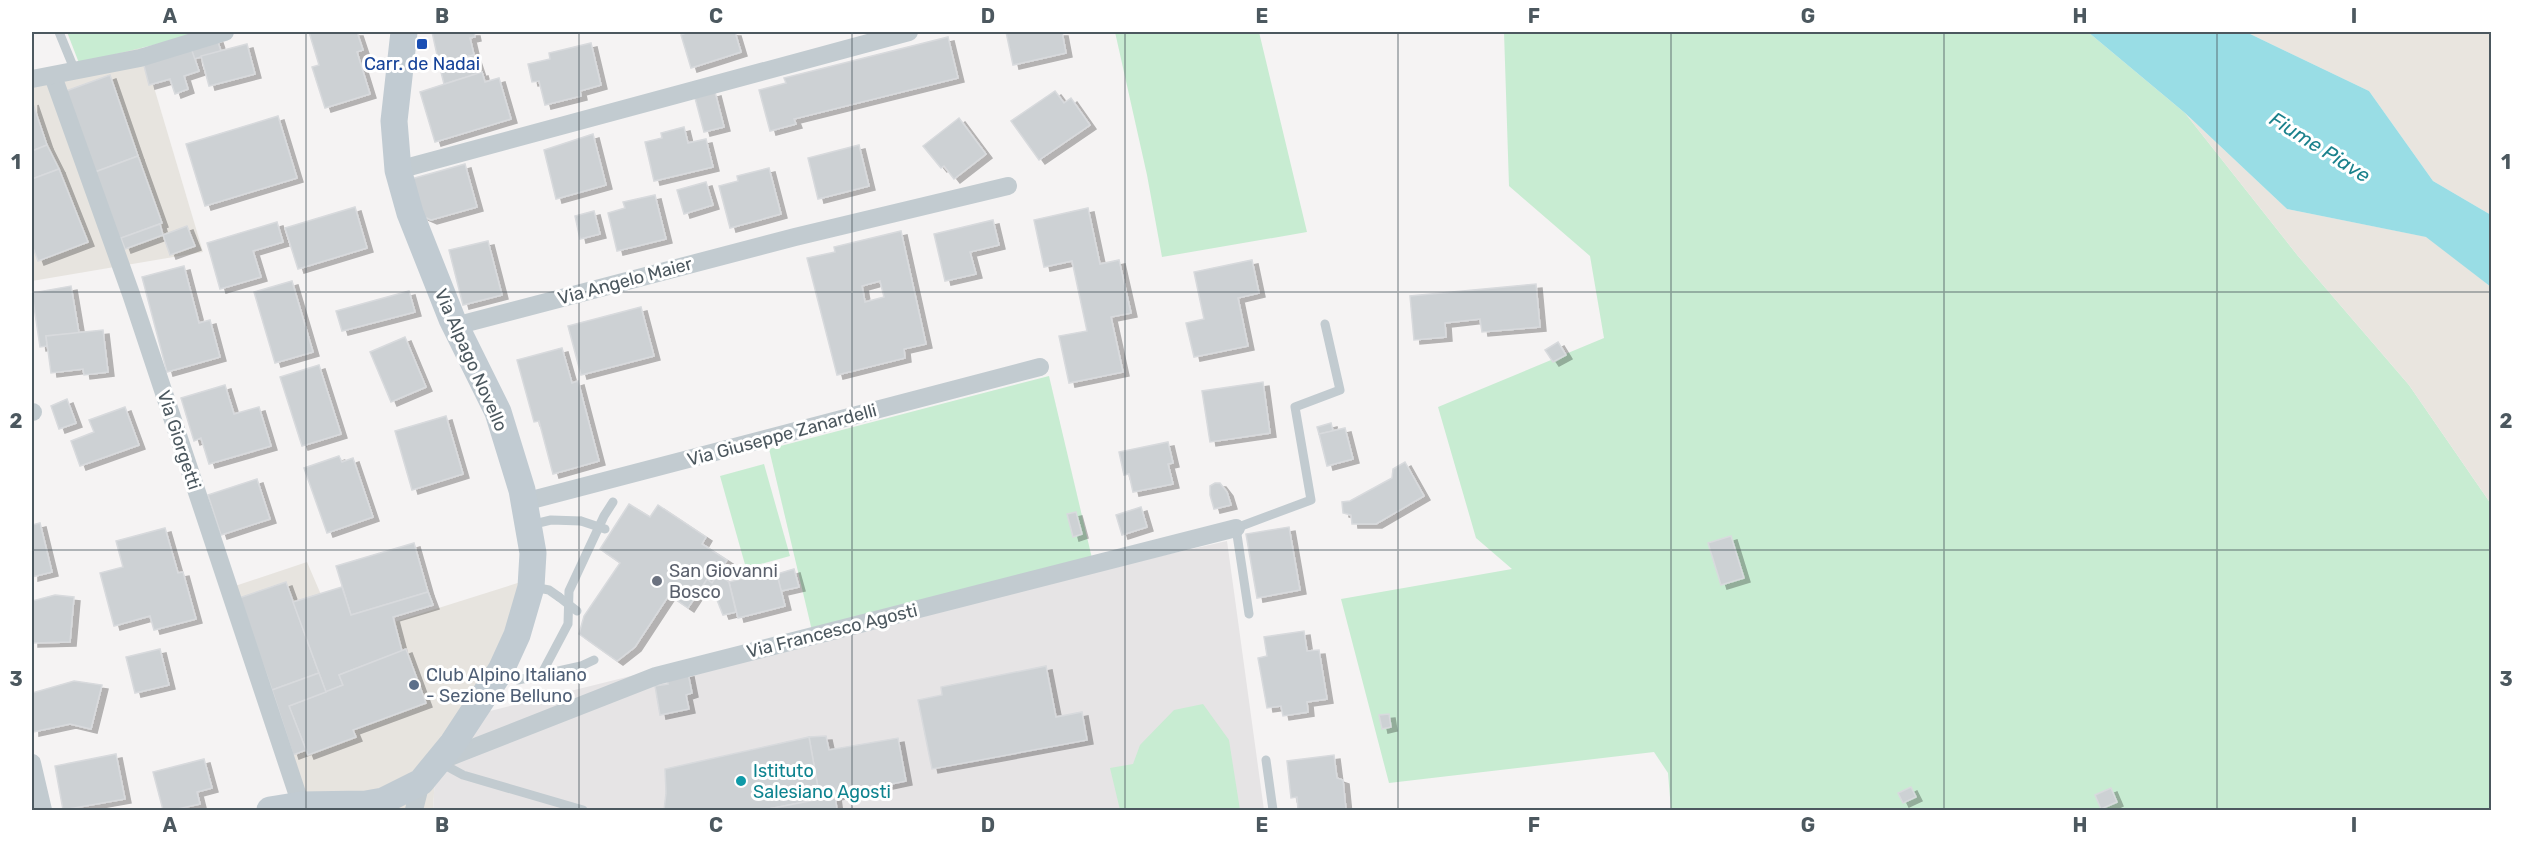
<svg xmlns="http://www.w3.org/2000/svg" width="2523" height="842" font-family="Rubik,sans-serif">
<style>
.commercial{fill:#e7e4df}
.education{fill:#e6e4e5}
.green{fill:#c8ecd2}
.sand{fill:#e9e5df}
.water{fill:#99dde5}
.building{fill:#cdd1d4;stroke:#d8dadd;stroke-width:1.5;fill-rule:evenodd;filter:url(#shadow)}
.lines{fill:none;stroke-linecap:round;stroke-linejoin:round}
.lane{stroke:#c2cbd0;stroke-width:9}
.street{stroke:#c2cbd0;stroke-width:18}
.secondary{stroke:#c1cbd2;stroke-width:27}
.lane-bridge{stroke:#c2cbd0;stroke-width:9}
.grid{fill:none;stroke:#4c585f;stroke-width:1.5;stroke-opacity:0.55}
.transit-dot{fill:#1a4fb4;stroke:#fff;stroke-width:2}
.worship-dot{fill:#6b7280;stroke:#fff;stroke-width:2}
.service-dot{fill:#5c6f8a;stroke:#fff;stroke-width:2}
.culture-dot{fill:#0f9aa8;stroke:#fff;stroke-width:2}
.labels{text-anchor:middle;dominant-baseline:central;stroke-width:6;stroke-linejoin:round;paint-order:stroke}
.transit-label{font-size:18px;fill:#164399;stroke:#fff}
.street-label{font-size:18px;fill:#4c585f;stroke:#fff}
.worship-label{font-size:18px;fill:#5b616d;stroke:#fff;text-anchor:start}
.service-label{font-size:18px;fill:#4e5e75;stroke:#fff;text-anchor:start}
.culture-label{font-size:18px;fill:#0d838f;stroke:#fff;text-anchor:start}
.water-label{font-size:20px;font-style:italic;fill:#1a818c;stroke:#fff}
.neatline{fill:none;stroke:#4c585f;stroke-width:2}
.grid-label{font-size:20px;text-anchor:middle;font-weight:bold;fill:#4c585f}
</style>
<defs>
<filter id="shadow"><feDropShadow dx="6" dy="4" stdDeviation="0" flood-color="#0004"/></filter>
</defs>
<rect width="100%" height="100%" fill="#f5f3f3"/>
<g class="commercial">
<polygon points="142,47 203,252 32,281 32,83 79,63"/>
<polygon points="307,562 340,639 524,581 509,643 435,777 433,810 301,810 223,590"/>
</g>
<polygon class="education" points="1227,541 1264,810 433,810 435,777 458,719 655,670"/>
<g class="green">
<polygon points="67,32 207,32 79,63"/>
<polygon points="1115,32 1259,32 1307,232 1162,257 1147,175"/>
<polygon points="1504,32 2088,32 2185,113 2298,256 2409,385 2491,504 2491,810 1671,810 1668,773 1654,752 1389,783 1341,599 1512,569 1476,538 1438,407 1604,338 1590,256 1509,186"/>
<polygon points="1049,376 1095,571 813,635 769,449"/>
<polygon points="764,464 790,556 746,568 720,476"/>
<polygon points="1203,704 1229,740 1240,810 1120,810 1110,768 1133,764 1140,745 1174,710"/>
</g>
<g class="sand">
<polygon points="2246,32 2491,32 2491,215 2433,181 2369,91"/>
<polygon points="2185,113 2287,209 2427,237 2491,287 2491,504 2409,385 2298,256"/>
</g>
<polygon class="water" points="2088,32 2246,32 2369,91 2433,181 2491,215 2491,287 2426,237 2287,209 2185,113"/>
<g class="building">
<polygon points="309,32 357,32 363,50 357,52 370,94 325,108 312,67 319,65"/>
<polygon points="432,32 474,32 475,37 470,38 474,55 439,64"/>
<polygon points="685,32 735,32 741,52 691,68 681,35 686,33"/>
<polygon points="1006,32 1062,32 1066,53 1013,65"/>
<polygon points="948,37 958,78 794,119 796,124 770,131 759,90 786,83 784,78"/>
<polygon points="217,39 221,51 194,59 190,45"/>
<polygon points="591,43 601,85 580,91 581,96 545,105 539,81 532,82 528,64 550,59 549,53"/>
<polygon points="247,44 255,74 209,86 201,56"/>
<polygon points="190,45 199,71 184,76 188,89 175,94 170,79 149,85 143,62"/>
<polygon points="474,55 480,73 444,84 439,64"/>
<polygon points="482,72 485,82 499,78 511,119 435,142 420,92"/>
<polygon points="110,75 138,156 95,172 66,91"/>
<polygon points="1055,91 1064,103 1071,98 1090,125 1039,160 1011,121"/>
<polygon points="715,92 724,127 704,132 695,98"/>
<polygon points="32,101 47,145 32,151"/>
<polygon points="278,116 297,178 205,206 186,144"/>
<polygon points="959,118 986,154 954,179 944,166 941,168 923,146"/>
<polygon points="684,127 688,143 706,139 713,167 654,181 645,142 662,138 661,133"/>
<polygon points="593,134 606,185 556,199 544,150"/>
<polygon points="47,145 59,169 32,179 32,151"/>
<polygon points="859,145 869,186 818,199 808,158"/>
<polygon points="138,156 162,223 119,239 95,172"/>
<polygon points="465,164 477,207 431,220 422,216 411,179"/>
<polygon points="769,168 781,214 730,228 719,186 738,181 737,176"/>
<polygon points="59,169 88,242 38,261 32,245 32,179"/>
<polygon points="706,182 713,205 684,214 677,190"/>
<polygon points="655,195 666,239 617,251 608,213 625,208 623,202"/>
<polygon points="355,207 367,248 298,269 285,228"/>
<polygon points="1088,208 1100,264 1119,260 1131,313 1111,317 1123,372 1069,383 1059,336 1087,331 1072,261 1044,267 1034,220"/>
<polygon points="594,211 600,234 580,239 575,216"/>
<polygon points="993,220 999,245 970,252 976,274 945,281 934,234"/>
<polygon points="277,222 283,242 253,251 261,277 220,289 207,243"/>
<polygon points="160,224 163,235 125,249 121,238"/>
<polygon points="187,226 195,246 170,255 163,235"/>
<path d="M 901,231 L 926,344 L 904,349 L 905,358 L 837,375 L 807,258 L 835,252 L 834,247 ZM 880,281 L 884,297 L 865,302 L 862,286 Z"/>
<polygon points="488,241 502,295 463,305 449,250"/>
<polygon points="1252,260 1259,293 1238,298 1248,346 1194,357 1186,323 1204,319 1194,272"/>
<polygon points="184,266 199,323 210,320 220,357 167,372 142,277"/>
<polygon points="292,281 313,352 275,363 254,292"/>
<polygon points="1536,284 1540,327 1482,332 1480,319 1445,323 1446,337 1414,340 1410,296"/>
<polygon points="71,286 79,333 46,336 47,346 40,347 32,293"/>
<polygon points="409,291 415,312 342,331 336,311"/>
<polygon points="641,307 654,356 581,375 568,326"/>
<polygon points="103,330 108,372 84,375 83,369 51,373 46,336"/>
<polygon points="405,337 426,387 391,402 370,352"/>
<polygon points="1558,342 1566,355 1553,362 1545,350"/>
<polygon points="562,348 572,383 578,381 599,461 553,474 539,421 534,422 517,360"/>
<polygon points="319,365 341,434 302,446 280,377"/>
<polygon points="1263,382 1270,433 1210,442 1202,391"/>
<polygon points="225,385 234,414 259,407 271,446 209,464 201,438 194,441 181,398"/>
<polygon points="67,399 76,423 59,429 51,406"/>
<polygon points="125,407 139,445 80,466 71,441 94,432 89,420"/>
<polygon points="446,416 463,474 412,490 395,431"/>
<polygon points="1331,423 1333,431 1319,434 1317,427"/>
<polygon points="1345,428 1353,459 1327,466 1319,434"/>
<polygon points="1168,442 1173,463 1168,464 1173,484 1133,492 1129,474 1124,475 1119,452"/>
<polygon points="339,456 342,462 353,458 373,517 327,533 304,468"/>
<polygon points="1405,462 1424,496 1376,524 1352,524 1351,515 1343,513 1342,502 1350,501 1392,478 1393,469"/>
<polygon points="257,479 270,519 221,535 208,495"/>
<polygon points="1215,483 1220,483 1227,492 1231,505 1214,509 1210,495 1210,486"/>
<polygon points="629,504 650,517 658,505 706,537 702,544 727,560 712,583 707,579 688,608 669,595 635,647 617,661 579,634 584,616 620,563 600,549"/>
<polygon points="1141,507 1147,527 1122,535 1116,515"/>
<polygon points="1076,512 1082,534 1073,537 1067,514"/>
<polygon points="40,523 52,572 32,577 32,525"/>
<polygon points="1289,527 1300,590 1257,598 1246,534"/>
<polygon points="165,528 178,573 183,572 196,619 154,630 150,616 114,626 100,573 123,567 116,541"/>
<polygon points="1731,536 1744,578 1721,585 1708,543"/>
<polygon points="414,543 428,592 351,615 336,566"/>
<polygon points="794,569 799,587 781,591 777,574"/>
<polygon points="776,570 785,606 738,618 729,582"/>
<polygon points="718,574 729,582 736,612 723,615 717,600 701,589 707,579 712,583"/>
<polygon points="286,582 319,673 272,690 239,598"/>
<polygon points="342,587 351,615 428,592 433,605 393,617 402,651 339,675 343,685 326,692 293,602"/>
<polygon points="55,595 74,597 70,642 32,643 32,601"/>
<polygon points="1304,631 1307,651 1319,650 1327,699 1307,702 1308,712 1283,716 1281,706 1267,708 1258,658 1267,656 1264,637"/>
<polygon points="160,649 169,685 135,693 126,657"/>
<polygon points="406,649 426,703 353,730 356,737 308,755 289,706 343,685 339,675"/>
<polygon points="1046,666 1056,717 1082,712 1087,740 932,769 918,700 942,695 941,687"/>
<polygon points="319,673 326,692 289,706 306,750 293,755 272,690"/>
<polygon points="688,673 692,693 686,695 689,709 660,715 655,686 668,684 667,678"/>
<polygon points="74,681 102,685 91,729 70,724 33,732 32,693"/>
<polygon points="1389,714 1391,727 1382,729 1379,715"/>
<polygon points="826,736 829,750 898,738 906,781 820,799 809,737"/>
<polygon points="809,737 820,799 763,810 664,810 666,793 665,769"/>
<polygon points="116,754 125,799 63,810 55,766"/>
<polygon points="1334,755 1337,778 1343,780 1346,810 1298,810 1297,797 1291,798 1287,761"/>
<polygon points="204,759 212,788 197,792 200,804 173,810 163,810 153,772"/>
<polygon points="1911,787 1916,797 1903,803 1898,793"/>
<polygon points="2111,788 2117,802 2101,809 2095,795"/>
<polygon points="835,795 837,810 763,810 820,799"/>
</g>
<g class="lines">
<g class="lane">
<polyline points="59,32 75,71"/>
<polyline points="530,525 551,520 581,521"/>
<polyline points="533,587 549,590 559,597"/>
<polyline points="1249,614 1236,528 1311,500 1295,407 1340,390 1325,324"/>
<polyline points="503,672 518,680 581,666 594,660"/>
<polyline points="541,675 568,624 569,591 604,516 613,502"/>
<polyline points="1266,760 1273,810"/>
<polyline points="441,763 463,775 583,810"/>
</g>
<g class="street">
<polyline points="53,76 131,294 301,805"/>
<polyline points="32,79 140,58 225,32"/>
<polyline points="398,170 909,32"/>
<polyline points="455,326 795,237 1008,186"/>
<polyline points="32,412 33,412"/>
<polyline points="524,502 1040,367"/>
<polyline points="442,760 656,676 1236,528"/>
<polyline points="32,763 43,810"/>
<polyline points="414,810 421,782"/>
</g>
<polyline class="secondary" points="270,810 301,805 366,804 383,801 421,782 453,743 501,670 517,635 531,587 533,553 522,490 498,412 452,319 410,213 398,170 394,121 404,32"/>
<g class="lane-bridge">
<polyline points="581,521 605,529"/>
<polyline points="559,597 577,611"/>
</g>
</g>
<path class="grid" d="M 306,32 L 306,810M 579,32 L 579,810M 852,32 L 852,810M 1125,32 L 1125,810M 1398,32 L 1398,810M 1671,32 L 1671,810M 1944,32 L 1944,810M 2217,32 L 2217,810M 32,292 L 2492,292M 32,550 L 2492,550"/>
<rect class="transit-dot" x="416" y="38" width="12" height="12" rx="3"/>
<circle class="worship-dot" cx="657" cy="581" r="6"/>
<circle class="service-dot" cx="414" cy="685" r="6"/>
<circle class="culture-dot" cx="741" cy="781" r="6"/>
<g class="labels">
<g class="transit-label">
<text x="422" y="64">Carr. de Nadai</text>
</g>
<g class="street-label">
<text transform="translate(625 281) rotate(-15)">Via Angelo Maier</text>
<text transform="translate(471 360) rotate(66)">Via Alpago Novello</text>
<text transform="translate(782 435) rotate(-15)">Via Giuseppe Zanardelli</text>
<text transform="translate(179 440) rotate(72)">Via Giorgetti</text>
<text transform="translate(832 631) rotate(-14)">Via Francesco Agosti</text>
</g>
<g class="worship-label">
<text x="669" y="571">San Giovanni<tspan x="669" dy="21">Bosco</tspan></text>
</g>
<g class="service-label">
<text x="426" y="675">Club Alpino Italiano<tspan x="426" dy="21">- Sezione Belluno</tspan></text>
</g>
<g class="culture-label">
<text x="753" y="771">Istituto<tspan x="753" dy="21">Salesiano Agosti</tspan></text>
</g>
<g class="water-label">
<text transform="translate(2320 147) rotate(32)">Fiume Piave</text>
</g>
</g>
<rect width="2523" height="842" fill="none" stroke="#ffffff" stroke-width="66"/>
<rect x="33" y="33" width="2457" height="776" class="neatline"/>
<g class="grid-label">
<text x="170" y="23">A</text>
<text x="442" y="23">B</text>
<text x="716" y="23">C</text>
<text x="988" y="23">D</text>
<text x="1262" y="23">E</text>
<text x="1534" y="23">F</text>
<text x="1808" y="23">G</text>
<text x="2080" y="23">H</text>
<text x="2354" y="23">I</text>
<text x="16" y="169">1</text>
<text x="2506" y="169">1</text>
<text x="16" y="428">2</text>
<text x="2506" y="428">2</text>
<text x="16" y="686">3</text>
<text x="2506" y="686">3</text>
<text x="170" y="832">A</text>
<text x="442" y="832">B</text>
<text x="716" y="832">C</text>
<text x="988" y="832">D</text>
<text x="1262" y="832">E</text>
<text x="1534" y="832">F</text>
<text x="1808" y="832">G</text>
<text x="2080" y="832">H</text>
<text x="2354" y="832">I</text>
</g>
</svg>
